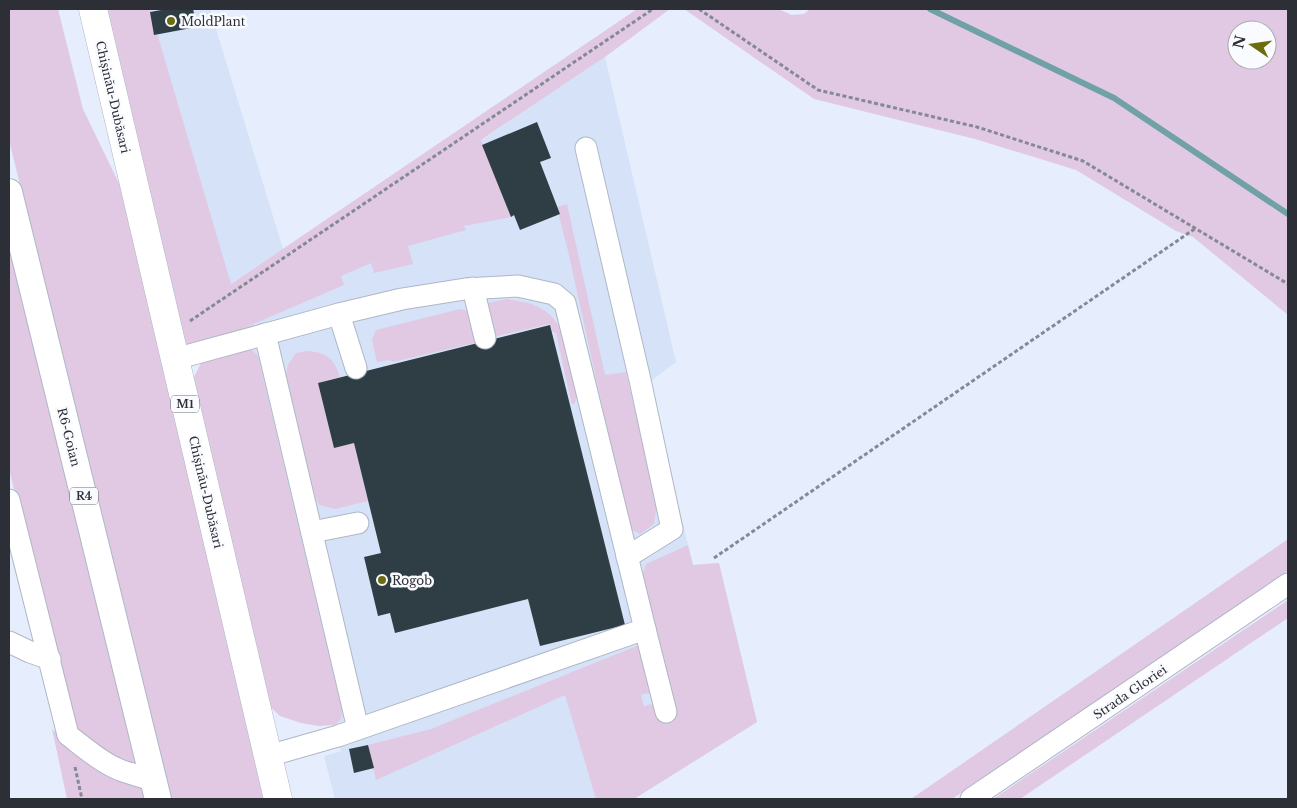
<svg xmlns="http://www.w3.org/2000/svg" width="1297" height="808" font-family="'Libre Baskerville',serif">
<style>
.built{fill:#d5e2f8}
.green{fill:#e1c9e3;fill-rule:evenodd}
.lines{fill:none;stroke-linecap:round;stroke-linejoin:round}
.stream{stroke:#6fa1a6;stroke-width:6}
.building{fill:#2f3e45}
.minor-casing{stroke:#aeb7c6;stroke-width:23}
.major-casing{stroke:#aeb7c6;stroke-width:28}
.highway-casing{stroke:#aeb7c6;stroke-width:29}
.path{stroke:#848994;stroke-width:3;stroke-dasharray:4 2.5;stroke-linecap:butt}
.minor{stroke:#fff;stroke-width:21}
.major{stroke:#fff;stroke-width:26}
.highway{stroke:#fff;stroke-width:28}
.poi-dot{fill:#6b6c0c;stroke:#fafbff;stroke-width:2}
.labels{text-anchor:middle;dominant-baseline:central;stroke-width:5;stroke-linejoin:round;paint-order:stroke}
.shield{fill:#fafbff;stroke:#6a6c72;stroke-width:1}
.shield-label{font-size:11px;font-weight:bold;fill:#2c2f35}
.poi-label{font-size:12px;fill:#2c2f35;stroke:#fafbff;text-anchor:start}
.street-label{font-size:12px;fill:#2c2f35;stroke:#fafbff}
</style>
<rect width="100%" height="100%" fill="#e6eefe"/>
<g class="built">
<polygon points="150,9 210,9 283,249 230,284"/>
<polygon points="605,57 676,362 648,383 693,565 719,563 757,722 634,799 335,799 324,756 341,751 237,305"/>
</g>
<g class="green">
<polygon points="9,9 58,9 83,109 126,198 267,799 170,799 9,140"/>
<polygon points="103,9 150,9 231,284 637,9 670,9 605,57 481,140 511,217 464,226 466,230 408,246 413,264 374,273 371,263 341,276 344,285 242,329 182,351"/>
<path d="M 684,9 L 778,9 L 792,15 L 804,14 L 810,9 L 1288,9 L 1288,315 L 1193,237 L 1176,231 L 1076,170 L 975,139 L 814,99 ZM 1237,30 L 1267,30 L 1267,60 L 1237,60 Z"/>
<polygon points="567,204 605,375 626,372 657,504 654,524 640,534 632,530 628,524 568,251 559,216 560,214 557,207"/>
<polygon points="9,234 146,799 67,799 52,729 79,754 9,469"/>
<path d="M 507,299 C 531,303 547,305 560,328 L 577,397 L 575,403 L 572,405 L 556,333 L 553,332 L 549,324 L 489,338 L 485,309 L 488,303 Z"/>
<polygon points="460,309 468,311 479,342 393,362 389,360 377,362 372,340 376,330"/>
<polygon points="246,348 253,351 258,356 342,711 341,719 335,725 318,726 301,723 280,716 266,703 191,383 202,361"/>
<path d="M 307,351 C 326,352 334,358 340,377 L 318,383 L 334,447 L 354,443 L 368,501 L 335,509 L 319,505 L 313,492 L 286,374 L 288,365 L 296,353 Z"/>
<polygon points="1288,539 1288,571 952,799 911,799"/>
<polygon points="688,545 693,565 719,563 757,722 634,799 596,799 565,695 376,780 368,745 431,729 644,643 655,688 649,693 641,695 644,706 653,704 658,706 662,719 673,717 642,576 646,564"/>
<polygon points="1288,600 1288,618 1020,799 993,799"/>
</g>
<g class="lines">
<polyline class="stream" points="930,9 1114,98 1288,214"/>
</g>
<g class="building">
<polygon points="167,9 193,9 197,27 154,35 150,12"/>
<polygon points="537,122 551,158 540,162 560,214 520,230 514,215 511,217 482,145"/>
<polygon points="550,325 625,625 540,646 528,599 395,633 390,613 378,616 364,557 381,553 354,443 334,448 318,383"/>
<polygon points="368,745 374,768 354,773 349,749"/>
</g>
<g class="lines">
<defs>
<g id="minor">
<polyline points="586,148 640,380 672,529 627,557"/>
<polyline points="473,288 485,338"/>
<polyline points="339,314 356,368"/>
<polyline points="265,334 358,729"/>
<polyline points="175,359 339,314 402,299 465,289 518,286 554,294 565,303 645,629 338,736 268,756"/>
<path d="M 9,500 L 68,735 C 85,748 101,762 120,770 C 131,774 143,777 154,781"/>
<polyline points="312,532 358,523"/>
<polyline points="645,629 666,712"/>
<polyline points="9,642 30,652 50,659"/>
<polyline points="971,799 1288,584"/>
</g>
<polyline id="major" points="9,192 158,799"/>
<polyline id="highway" points="93,9 278,799"/>
</defs>
<use href="#minor" class="minor-casing"/>
<use href="#major" class="major-casing"/>
<use href="#highway" class="highway-casing"/>
<g class="path">
<polyline points="699,9 818,90 977,127 1083,161 1288,284"/>
<polyline points="190,321 653,9"/>
<polyline points="714,558 1196,228"/>
<polyline points="75,767 82,799"/>
</g>
<use href="#minor" class="minor"/>
<use href="#major" class="major"/>
<use href="#highway" class="highway"/>
</g>
<g class="poi-dot">
<circle cx="171" cy="21" r="5"/>
<circle cx="382" cy="580" r="5"/>
</g>
<g class="labels">
<g class="shield">
<rect x="171" y="395.5" width="28" height="17" rx="4"/>
<rect x="70" y="487.5" width="28" height="17" rx="4"/>
</g>
<g class="shield-label">
<text x="185" y="404">M1</text>
<text x="84" y="496">R4</text>
</g>
<g class="poi-label">
<text x="181" y="21">MoldPlant</text>
<text x="392" y="580">Rogob</text>
</g>
<g class="street-label">
<text transform="translate(113 97) rotate(77)">Chișinău-Dubăsari</text>
<text transform="translate(69 437) rotate(76)">R6-Goian</text>
<text transform="translate(206 492) rotate(77)">Chișinău-Dubăsari</text>
<text transform="translate(1130 692) rotate(-34)">Strada Gloriei</text>
</g>
</g>
<rect width="1297" height="808" fill="none" stroke="#2c2f35" stroke-width="20"/>
<g transform="translate(1252 45) rotate(283)"><circle r="24" fill="#fafbff" stroke="#a8a9ae"/>
<path d="M0-4L9 19L0 12L-9 19Z" fill="#6b6c0c"/>
<text y="-8" font-size="14" font-weight="bold" text-anchor="middle" fill="#2c2f35">N</text>
</g>
</svg>
